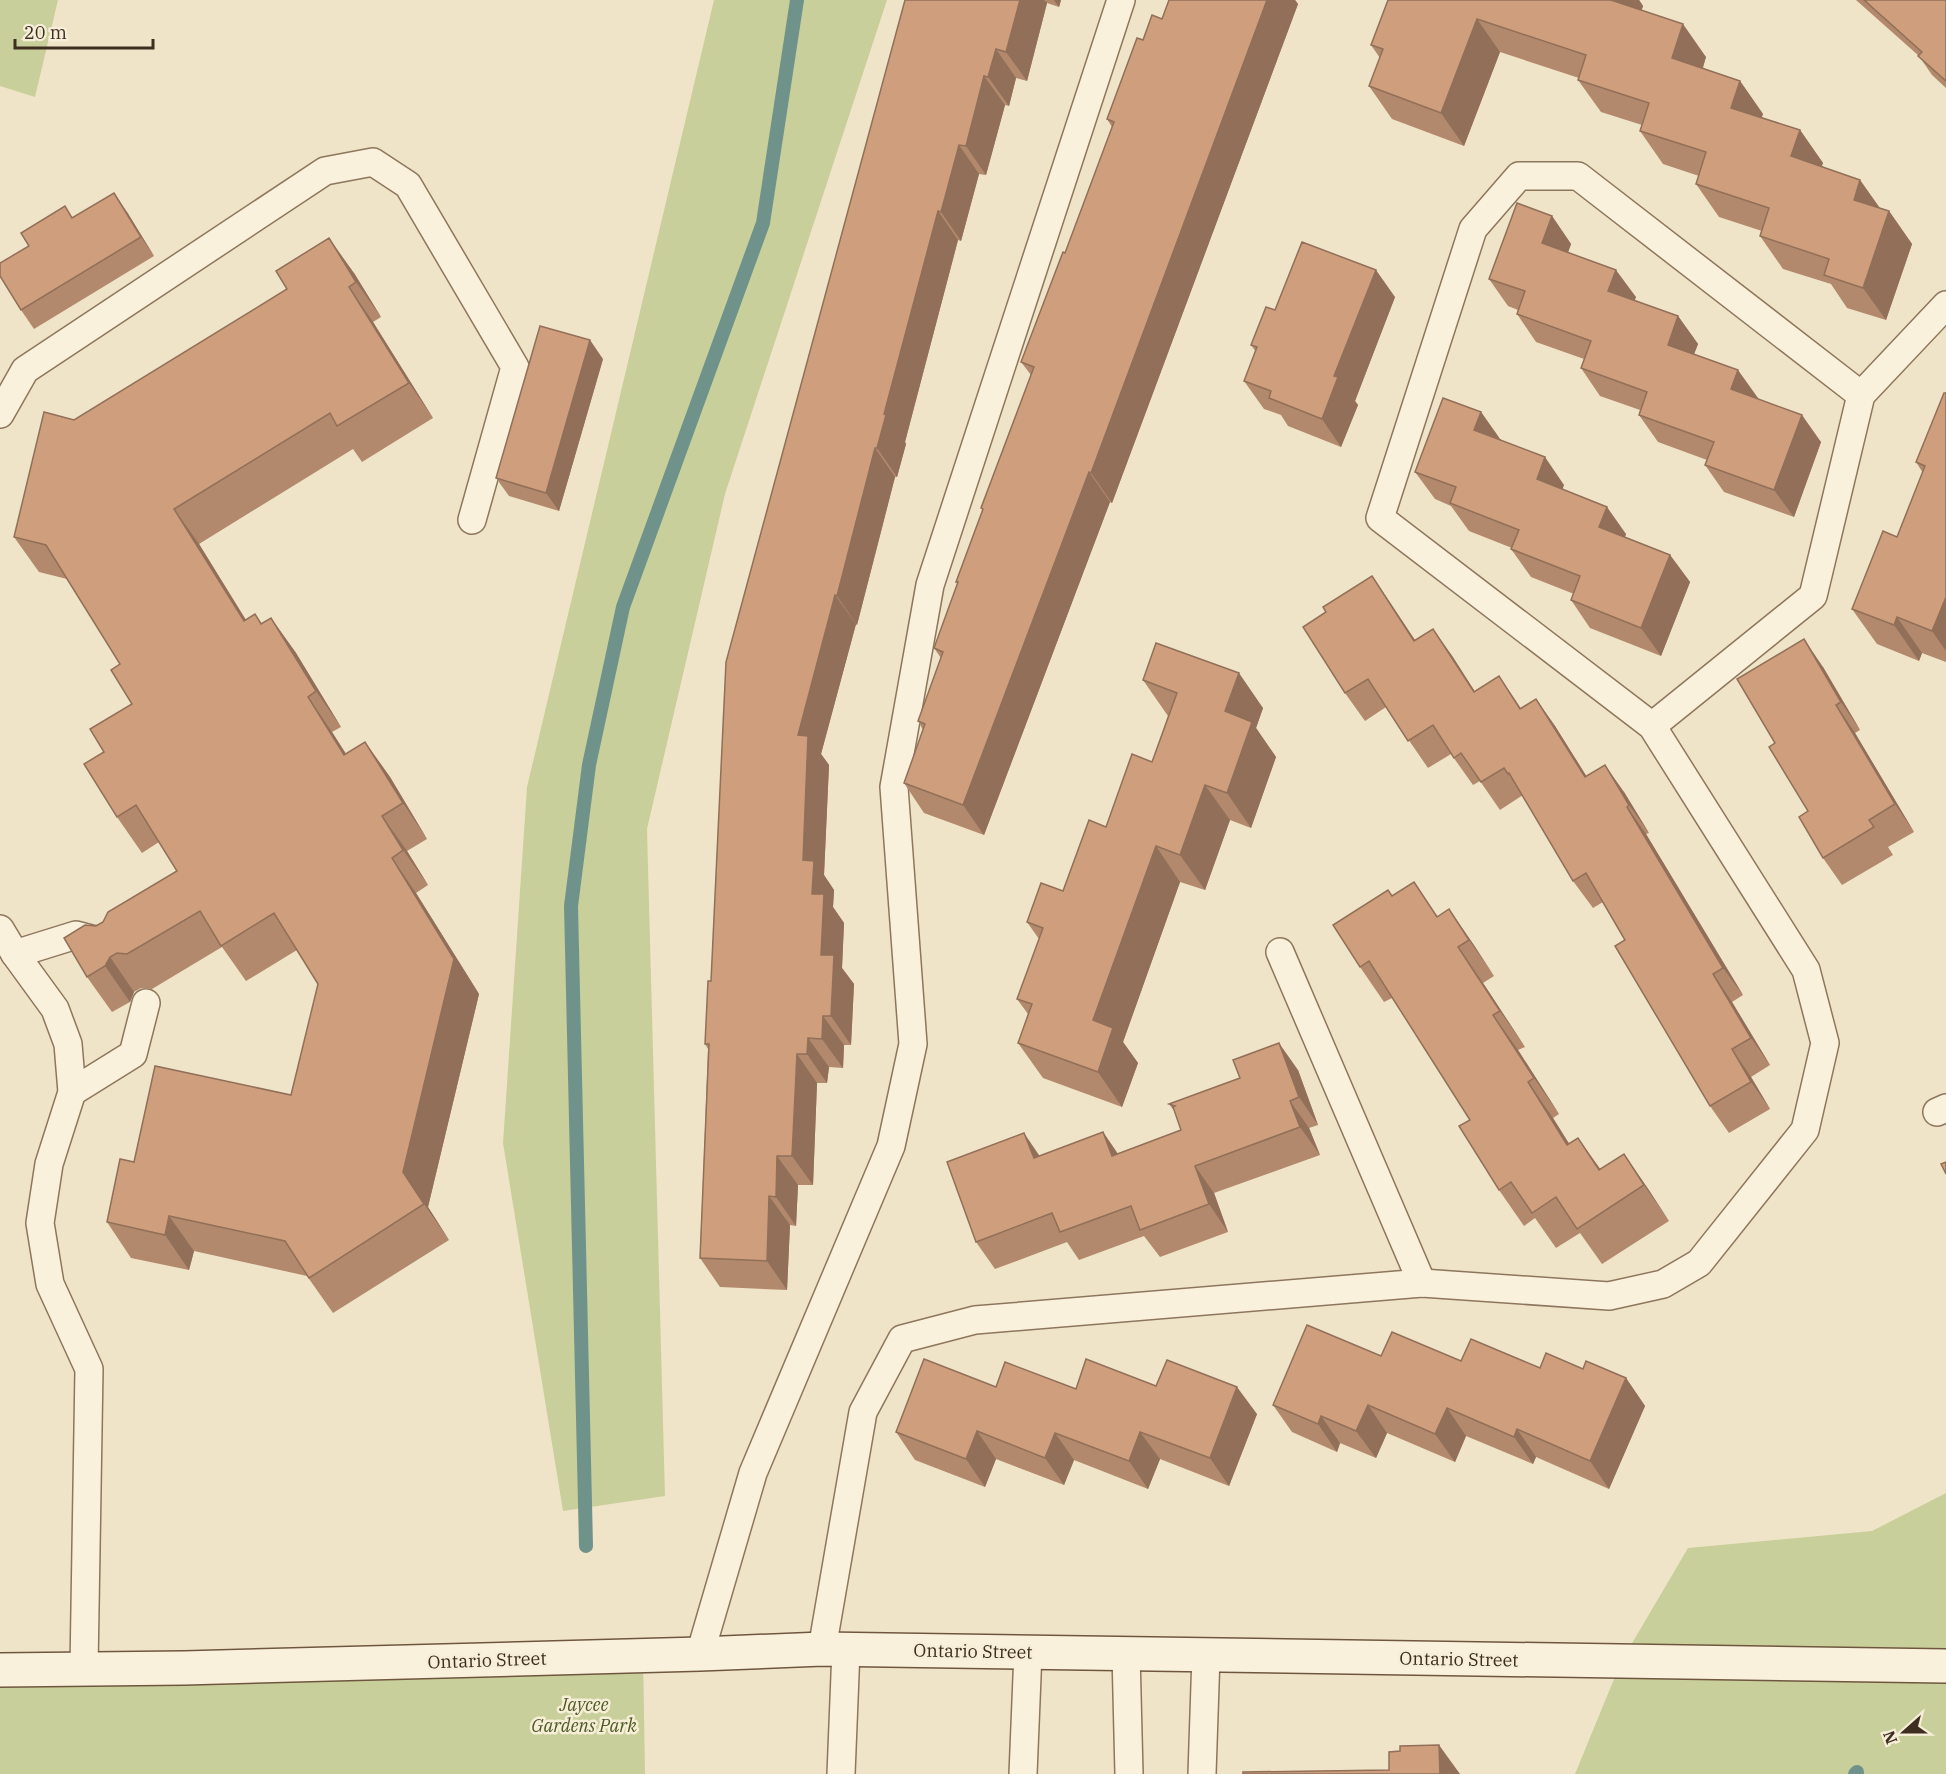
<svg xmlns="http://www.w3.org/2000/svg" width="1946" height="1774" font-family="'IBM Plex Serif',serif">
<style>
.green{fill:#c9cf9b}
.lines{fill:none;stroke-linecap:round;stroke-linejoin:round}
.stream{stroke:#6f938a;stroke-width:14}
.lane-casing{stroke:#8d765c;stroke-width:30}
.secondary-casing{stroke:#6f573f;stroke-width:36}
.lane{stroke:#faf1dc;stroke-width:27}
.secondary{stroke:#faf1dc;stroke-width:33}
.wall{fill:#b2896c}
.shaded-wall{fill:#916f58}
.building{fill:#cf9f7d;stroke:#916f58;stroke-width:1.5}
.labels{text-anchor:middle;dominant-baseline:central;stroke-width:5;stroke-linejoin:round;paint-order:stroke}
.street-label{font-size:18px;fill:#3d2e20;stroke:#f7eed8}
.park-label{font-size:18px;font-style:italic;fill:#4d5a26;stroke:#f7eed8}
</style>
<rect width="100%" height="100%" fill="#f0e4c8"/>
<g class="green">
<polygon points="0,0 58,0 35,97 0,86"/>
<polygon points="714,0 887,0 725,494 647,829 665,1496 563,1511 503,1143 527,787"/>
<polygon points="1946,1493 1946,1774 1575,1774 1621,1662 1688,1548 1872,1531"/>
<polygon points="643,1654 645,1774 0,1774 0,1674"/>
</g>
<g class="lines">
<g class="stream">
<polyline points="586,1546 571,906 589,765 623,607 763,223 797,0"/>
<polyline points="1855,1774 1857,1772"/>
</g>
<defs>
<g id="lane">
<polyline points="0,414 25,370 325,171 373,162 408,185 515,367 472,520"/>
<polyline points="1652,726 1813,596 1861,395 1946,305"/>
<polyline points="0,929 15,954 55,1009 68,1044 72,1092 49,1164 40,1223 50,1284 89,1369 84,1668"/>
<polyline points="1280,952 1422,1283"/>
<polyline points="15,954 76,935 99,941"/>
<polyline points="72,1092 133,1054 146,1003"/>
<polyline points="1937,1112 1946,1108"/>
<polyline points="822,1649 863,1412 902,1339 975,1320 1422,1283 1609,1296 1663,1284 1699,1263 1805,1130 1825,1043 1806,970 1652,726 1380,518 1473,229 1519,176 1578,176 1861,395"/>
<polyline points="700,1654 753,1473 891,1146 913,1044 894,787 930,585 1121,0"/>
<polyline points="1126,1654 1129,1774"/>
<polyline points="841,1774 846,1650"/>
<polyline points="1023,1774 1028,1652"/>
<polyline points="1202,1774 1206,1655"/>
</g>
<polyline id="secondary" points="0,1670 184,1668 700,1654 822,1649 1946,1666"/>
</defs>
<use href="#lane" class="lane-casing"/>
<use href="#secondary" class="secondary-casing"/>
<use href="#lane" class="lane"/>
<use href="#secondary" class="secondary"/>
</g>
<g class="wall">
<polygon points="905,0 1061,0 1059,7 1047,3 1027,81 1016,78 1009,106 1005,105 986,175 979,174 961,241 958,240 905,442 906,444 897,477 895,477 857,625 856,624 821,754 829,765 824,875 834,890 833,907 844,923 842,968 854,984 851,1045 844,1045 843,1068 829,1067 827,1083 817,1083 813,1185 798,1185 796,1226 790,1225 787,1290 720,1287 700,1258 708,1049 705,1044 711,981"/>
<polygon points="1169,0 1295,0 1298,4 1112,503 1110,502 984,835 924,813 904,783 923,730 918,721 941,658 934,648 958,584 956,582 983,510 981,508 1031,375 1021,362 1065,253 1112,127 1107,119 1143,40 1162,19"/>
<polygon points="1388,0 1639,0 1643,6 1641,11 1706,57 1703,68 1740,81 1763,114 1761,118 1800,130 1823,163 1821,167 1860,180 1880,208 1889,211 1912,244 1886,320 1847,308 1831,284 1783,269 1760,236 1762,231 1719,217 1696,184 1699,176 1663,164 1640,131 1642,125 1601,112 1578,80 1579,78 1500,52 1464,146 1392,119 1369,86 1380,58 1371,45"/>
<polygon points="1856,0 1946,0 1946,88 1932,75 1919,56"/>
<polygon points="127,212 154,256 34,329 21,310 29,246 73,217"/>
<polygon points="1552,216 1571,244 1568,252 1636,297 1634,300 1678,316 1698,344 1694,354 1821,442 1794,517 1724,492 1705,465 1707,460 1658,442 1639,415 1640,410 1600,396 1581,368 1584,359 1536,342 1517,314 1518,310 1508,306 1489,279"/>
<polygon points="354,273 381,317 373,322 433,418 362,462 353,449 199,544 246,620 255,614 262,624 271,618 296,653 341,727 332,732 346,754 365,742 390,777 427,839 407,851 428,885 416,893 479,994 428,1207 449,1240 333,1313 307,1276 194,1251 189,1270 131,1258 107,1222 134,1162 291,1095 318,984 297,950 246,981 222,947 152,989 141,988 134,992 130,1002 112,1012 87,977 96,926 103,922 177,871 159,842 142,853 117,817 104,752 132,704 120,664 67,579 39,572 14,537 74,420"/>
<polygon points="1395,297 1355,401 1358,405 1341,447 1288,426 1281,415 1264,409 1244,381 1256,352 1251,345 1275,310"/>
<polygon points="603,359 559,511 509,496 496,478"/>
<polygon points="1946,393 1946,662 1922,653 1919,661 1877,644 1852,609 1897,537 1923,473 1916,462"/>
<polygon points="1481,412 1500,439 1564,485 1562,489 1626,534 1625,537 1670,555 1690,582 1661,656 1590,628 1571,600 1574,594 1531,577 1511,549 1512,548 1469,531 1451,506 1435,499 1415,472"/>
<polygon points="1372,576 1415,640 1433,629 1475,692 1521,709 1536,699 1555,726 1586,776 1624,792 1649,833 1646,834 1743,995 1732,1002 1770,1065 1751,1077 1770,1109 1729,1133 1710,1106 1625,940 1603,902 1593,908 1573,881 1523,795 1500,810 1480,781 1473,785 1451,754 1428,768 1386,707 1365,721 1345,693 1326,612"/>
<polygon points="1823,667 1860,730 1855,733 1914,832 1888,847 1893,855 1842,885 1823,858 1808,811"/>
<polygon points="1143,680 1263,708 1256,728 1276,757 1251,828 1230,820 1205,890 1180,882 1123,1042 1138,1063 1122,1107 1043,1078 1018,1043 1028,1014 1017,999 1039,939 1027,922 1063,891 1106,827 1152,762 1168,716"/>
<polygon points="1392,896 1438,916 1449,909 1494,976 1483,983 1525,1047 1518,1050 1559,1114 1553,1118 1569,1144 1578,1138 1600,1169 1624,1154 1669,1221 1602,1264 1580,1233 1556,1248 1535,1218 1524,1226 1499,1190 1470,1120 1392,998 1384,1002 1360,967"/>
<polygon points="1298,1070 1318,1125 1309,1128 1320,1155 1214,1193 1228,1232 1160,1257 1144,1236 1079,1260 1067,1242 995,1269 976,1242 1040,1156 1103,1132 1118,1154 1181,1130 1175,1112 1169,1104"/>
<polygon points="1381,1356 1540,1368 1583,1369 1626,1378 1645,1406 1609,1489 1536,1457 1533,1464 1466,1436 1455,1462 1387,1433 1376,1458 1340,1443 1337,1452 1292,1432 1273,1405"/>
<polygon points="1156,1386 1257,1414 1229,1486 1160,1459 1148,1489 1074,1460 1064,1485 996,1459 985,1487 915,1460 896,1432 996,1387 1076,1389"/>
</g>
<g class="shaded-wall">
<polygon points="1020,0 1044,0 1047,3 1027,81 1006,52"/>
<polygon points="1054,0 1061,0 1059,7"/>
<polygon points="1267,0 1295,0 1298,4 1112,503 1091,473"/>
<polygon points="1611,0 1639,0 1643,6 1634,34"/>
<polygon points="1477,19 1500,52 1464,146 1441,113"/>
<polygon points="1683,24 1706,57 1695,91 1672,58"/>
<polygon points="996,49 1016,78 1009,106 988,77"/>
<polygon points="984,76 1005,105 986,175 966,146"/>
<polygon points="1740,81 1763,114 1754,141 1731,108"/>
<polygon points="1800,130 1823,163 1814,189 1791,156"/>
<polygon points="959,145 979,174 961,241 941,212"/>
<polygon points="1860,180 1883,213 1854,200"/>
<polygon points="114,193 127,212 154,256 141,237"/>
<polygon points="938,211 958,240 905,442 906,444 897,477 877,448 884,414"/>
<polygon points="1889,211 1912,244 1886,320 1863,288"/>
<polygon points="1552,216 1571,244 1562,270 1542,243"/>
<polygon points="329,238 354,273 381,317 356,282"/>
<polygon points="1376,270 1395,297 1355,401 1358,405 1341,447 1322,419 1334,376"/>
<polygon points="1616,270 1636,297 1628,319 1608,291"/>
<polygon points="349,287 373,322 433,418 409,383"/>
<polygon points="1678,316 1698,344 1687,372 1668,345"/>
<polygon points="590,340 603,359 559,511 546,493"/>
<polygon points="1738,370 1758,398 1750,417 1731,389"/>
<polygon points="1481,412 1500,439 1474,430"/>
<polygon points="1802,415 1821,442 1794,517 1774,490"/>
<polygon points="875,448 895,477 857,625 837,596"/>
<polygon points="1545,457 1564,485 1556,506 1537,479"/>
<polygon points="1089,472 1110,502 984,835 963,805"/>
<polygon points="1607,507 1626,534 1618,555 1599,527"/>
<polygon points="174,509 199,544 268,656 244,621"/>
<polygon points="1670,555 1690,582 1661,656 1641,628"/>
<polygon points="1372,576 1391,604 1434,669 1414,641"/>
<polygon points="835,595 856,624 821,754 829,765 824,875 834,890 833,907 844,923 842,968 854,984 851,1045 831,1016 812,894 803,860 798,735"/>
<polygon points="1946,597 1946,651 1932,631"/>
<polygon points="1897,617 1922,653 1919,661 1894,625"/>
<polygon points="271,618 296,653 341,727 316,691"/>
<polygon points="1433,629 1453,657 1493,720 1474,692"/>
<polygon points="1804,639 1823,667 1860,730 1841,702"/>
<polygon points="1239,673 1263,708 1256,728 1276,757 1251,828 1227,793 1225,711"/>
<polygon points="1499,676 1518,704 1539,737 1520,709"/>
<polygon points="308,697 332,732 369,790 344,755"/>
<polygon points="1536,699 1555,726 1604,804 1585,777"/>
<polygon points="1836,705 1855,733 1914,832 1895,804"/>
<polygon points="365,742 390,777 427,839 403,803"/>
<polygon points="1605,765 1624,792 1649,833 1629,805"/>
<polygon points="1205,785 1230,820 1205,890 1180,855"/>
<polygon points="1627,807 1646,834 1743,995 1723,968"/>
<polygon points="382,816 407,851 428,885 403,850"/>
<polygon points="1156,846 1180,882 1123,1042 1138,1063 1122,1107 1098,1072 1093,1020"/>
<polygon points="392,858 416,893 479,994 428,1207 449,1240 424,1204 403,1172"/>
<polygon points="1414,882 1483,983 1525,1047 1500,1011"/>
<polygon points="1449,909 1474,945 1494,976 1469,940"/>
<polygon points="110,957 134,992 130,1002 105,966"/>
<polygon points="1713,974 1732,1002 1770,1065 1751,1038"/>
<polygon points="1493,1015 1518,1050 1559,1114 1534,1078"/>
<polygon points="823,1016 844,1045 843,1068 822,1039"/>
<polygon points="808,1038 829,1067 827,1083 807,1054"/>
<polygon points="1279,1043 1298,1070 1318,1125 1299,1097"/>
<polygon points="1732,1049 1751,1077 1770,1109 1751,1082"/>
<polygon points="797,1054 817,1083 813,1185 792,1156"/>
<polygon points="1528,1082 1553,1118 1592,1180 1567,1145"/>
<polygon points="1290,1101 1309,1128 1320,1155 1300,1127"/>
<polygon points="1103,1132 1122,1160 1112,1156"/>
<polygon points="1024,1133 1043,1161 1034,1158"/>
<polygon points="1578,1138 1603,1173 1599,1170"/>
<polygon points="1624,1154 1649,1190 1669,1221 1644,1185"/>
<polygon points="777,1156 798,1185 796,1226 776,1197"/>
<polygon points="1195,1166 1214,1193 1228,1232 1209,1204"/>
<polygon points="769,1196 790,1225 787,1290 767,1261"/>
<polygon points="169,1216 194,1251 189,1270 165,1235"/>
<polygon points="1626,1378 1645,1406 1609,1489 1590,1461"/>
<polygon points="1237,1387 1257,1414 1229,1486 1210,1458"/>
<polygon points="1368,1405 1387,1433 1376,1458 1356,1431"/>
<polygon points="1447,1408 1466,1436 1455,1462 1435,1434"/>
<polygon points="1321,1416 1340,1443 1337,1452 1318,1424"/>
<polygon points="1517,1429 1536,1457 1533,1464 1514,1437"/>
<polygon points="977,1431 996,1459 985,1487 966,1459"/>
<polygon points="1140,1432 1160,1459 1148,1489 1129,1461"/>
<polygon points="1055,1433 1074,1460 1064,1485 1045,1458"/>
<polygon points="1439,1745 1460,1774 1440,1774"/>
</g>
<g class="building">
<polygon points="905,0 1020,0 1006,52 996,49 988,77 984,76 966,146 959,145 941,212 938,211 884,414 886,415 877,448 875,448 837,596 835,595 798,735 808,736 803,860 814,861 812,894 824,894 821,955 834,955 831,1016 823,1016 822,1039 808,1038 807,1054 797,1054 792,1156 777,1156 776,1197 769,1196 767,1261 700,1258 709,1044 705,1044 708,981 711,981 726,662"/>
<polygon points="1169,0 1267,0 1091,473 1089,472 963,805 904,783 925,724 918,721 943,652 934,648 958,582 956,582 983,509 981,508 1034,367 1021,362 1063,252 1065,253 1114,122 1107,119 1137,38 1143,40 1152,15 1162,19"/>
<polygon points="1388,0 1611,0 1683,24 1672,58 1740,81 1731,108 1800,130 1791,156 1860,180 1854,200 1889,211 1863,288 1824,275 1829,259 1760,236 1769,208 1696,184 1706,152 1640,131 1649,103 1578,80 1586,55 1477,19 1441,113 1369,86 1383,49 1371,45"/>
<polygon points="1864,0 1946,0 1946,81 1918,56 1922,52"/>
<polygon points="114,193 141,237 21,310 0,276 0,263 29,246 21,233 65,206 72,218"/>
<polygon points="1517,203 1552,216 1542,243 1616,270 1608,291 1678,316 1668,345 1738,370 1731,389 1802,415 1774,490 1705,465 1714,442 1639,415 1647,392 1581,368 1591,341 1517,314 1525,291 1489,279"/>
<polygon points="329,238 356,282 349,287 409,383 337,426 330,413 174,509 244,621 255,614 261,624 271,618 316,691 308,697 344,755 365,742 403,803 382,816 403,850 392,858 454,959 403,1172 424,1204 309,1278 285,1241 169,1216 165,1235 107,1222 120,1159 134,1162 155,1066 291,1095 318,984 274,913 221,946 200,911 127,954 117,953 110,957 105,966 87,977 64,938 85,925 96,926 103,922 108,912 177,871 136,805 117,817 84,764 104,752 90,729 132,704 111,670 120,664 46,545 14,537 44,412 74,420 287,289 276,271"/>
<polygon points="1302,242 1376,270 1334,376 1338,377 1322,419 1269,398 1271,391 1244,381 1257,347 1251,345 1266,307 1275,310"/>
<polygon points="540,326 590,340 546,493 496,478"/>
<polygon points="1944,393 1946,393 1946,597 1932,631 1897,617 1894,625 1852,609 1883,531 1897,537 1925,466 1916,462"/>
<polygon points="1443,398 1481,412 1474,430 1545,457 1537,479 1607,507 1599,527 1670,555 1641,628 1571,600 1580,576 1511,549 1519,530 1450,503 1456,487 1415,472"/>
<polygon points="1372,576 1414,641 1433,629 1474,692 1499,676 1520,709 1536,699 1585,777 1605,765 1629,805 1627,807 1723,968 1713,974 1751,1038 1732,1049 1751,1082 1710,1106 1615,946 1625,940 1586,873 1573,881 1509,773 1508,774 1504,768 1481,782 1461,753 1454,758 1433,725 1408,741 1368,679 1345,693 1303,627 1326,612 1323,607"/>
<polygon points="1804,639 1841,702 1836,705 1895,804 1869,820 1874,827 1823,858 1799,817 1808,811 1769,747 1775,743 1737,679"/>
<polygon points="1156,643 1239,673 1225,711 1252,722 1227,793 1205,785 1180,855 1156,846 1093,1020 1113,1028 1098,1072 1018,1043 1032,1004 1017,999 1043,928 1027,922 1041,883 1063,891 1089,820 1106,827 1132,754 1152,762 1177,693 1143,680"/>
<polygon points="1414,882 1437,917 1449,909 1469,940 1458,947 1500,1011 1493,1015 1534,1078 1528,1082 1567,1145 1578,1138 1599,1170 1624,1154 1644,1185 1577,1229 1556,1197 1532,1213 1511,1182 1499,1190 1459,1126 1470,1120 1369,961 1360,967 1333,925 1388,890 1392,896"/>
<polygon points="1279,1043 1299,1097 1290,1101 1300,1127 1195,1166 1209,1204 1140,1230 1131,1206 1060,1232 1052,1213 976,1242 947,1162 1024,1133 1034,1158 1103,1132 1112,1156 1181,1130 1173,1107 1175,1106 1169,1104 1240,1078 1233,1060"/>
<polygon points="1946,1162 1946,1174 1941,1164"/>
<polygon points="1307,1325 1381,1356 1392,1332 1461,1361 1471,1339 1540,1368 1546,1353 1583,1369 1586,1361 1626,1378 1590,1461 1517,1429 1514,1437 1447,1408 1435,1434 1368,1405 1356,1431 1321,1416 1318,1424 1273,1405"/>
<polygon points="924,1359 996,1387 1005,1362 1076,1389 1086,1359 1156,1386 1167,1360 1237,1387 1210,1458 1140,1432 1129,1461 1055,1433 1045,1458 977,1431 966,1459 896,1432"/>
<polygon points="1439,1745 1440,1774 1243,1774 1243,1772 1389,1770 1389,1752 1400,1751 1400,1746"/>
</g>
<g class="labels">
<g class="street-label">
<text transform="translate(973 1651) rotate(1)">Ontario Street</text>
<text transform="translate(1459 1659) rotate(1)">Ontario Street</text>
<text transform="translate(487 1660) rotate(-2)">Ontario Street</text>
</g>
<g class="park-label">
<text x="584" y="1704">Jaycee<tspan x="584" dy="21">Gardens Park</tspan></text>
</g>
</g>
<g transform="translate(1904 1732) rotate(249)" stroke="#f7eed8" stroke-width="4.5" paint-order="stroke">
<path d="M0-4.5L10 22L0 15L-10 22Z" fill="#3d2e20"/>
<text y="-9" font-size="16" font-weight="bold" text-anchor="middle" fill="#3d2e20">N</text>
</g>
<path d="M15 39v9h138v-9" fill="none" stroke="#3d2e20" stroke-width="3"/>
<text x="24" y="39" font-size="18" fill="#3d2e20" stroke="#f7eed8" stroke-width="4.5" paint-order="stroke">20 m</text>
</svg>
